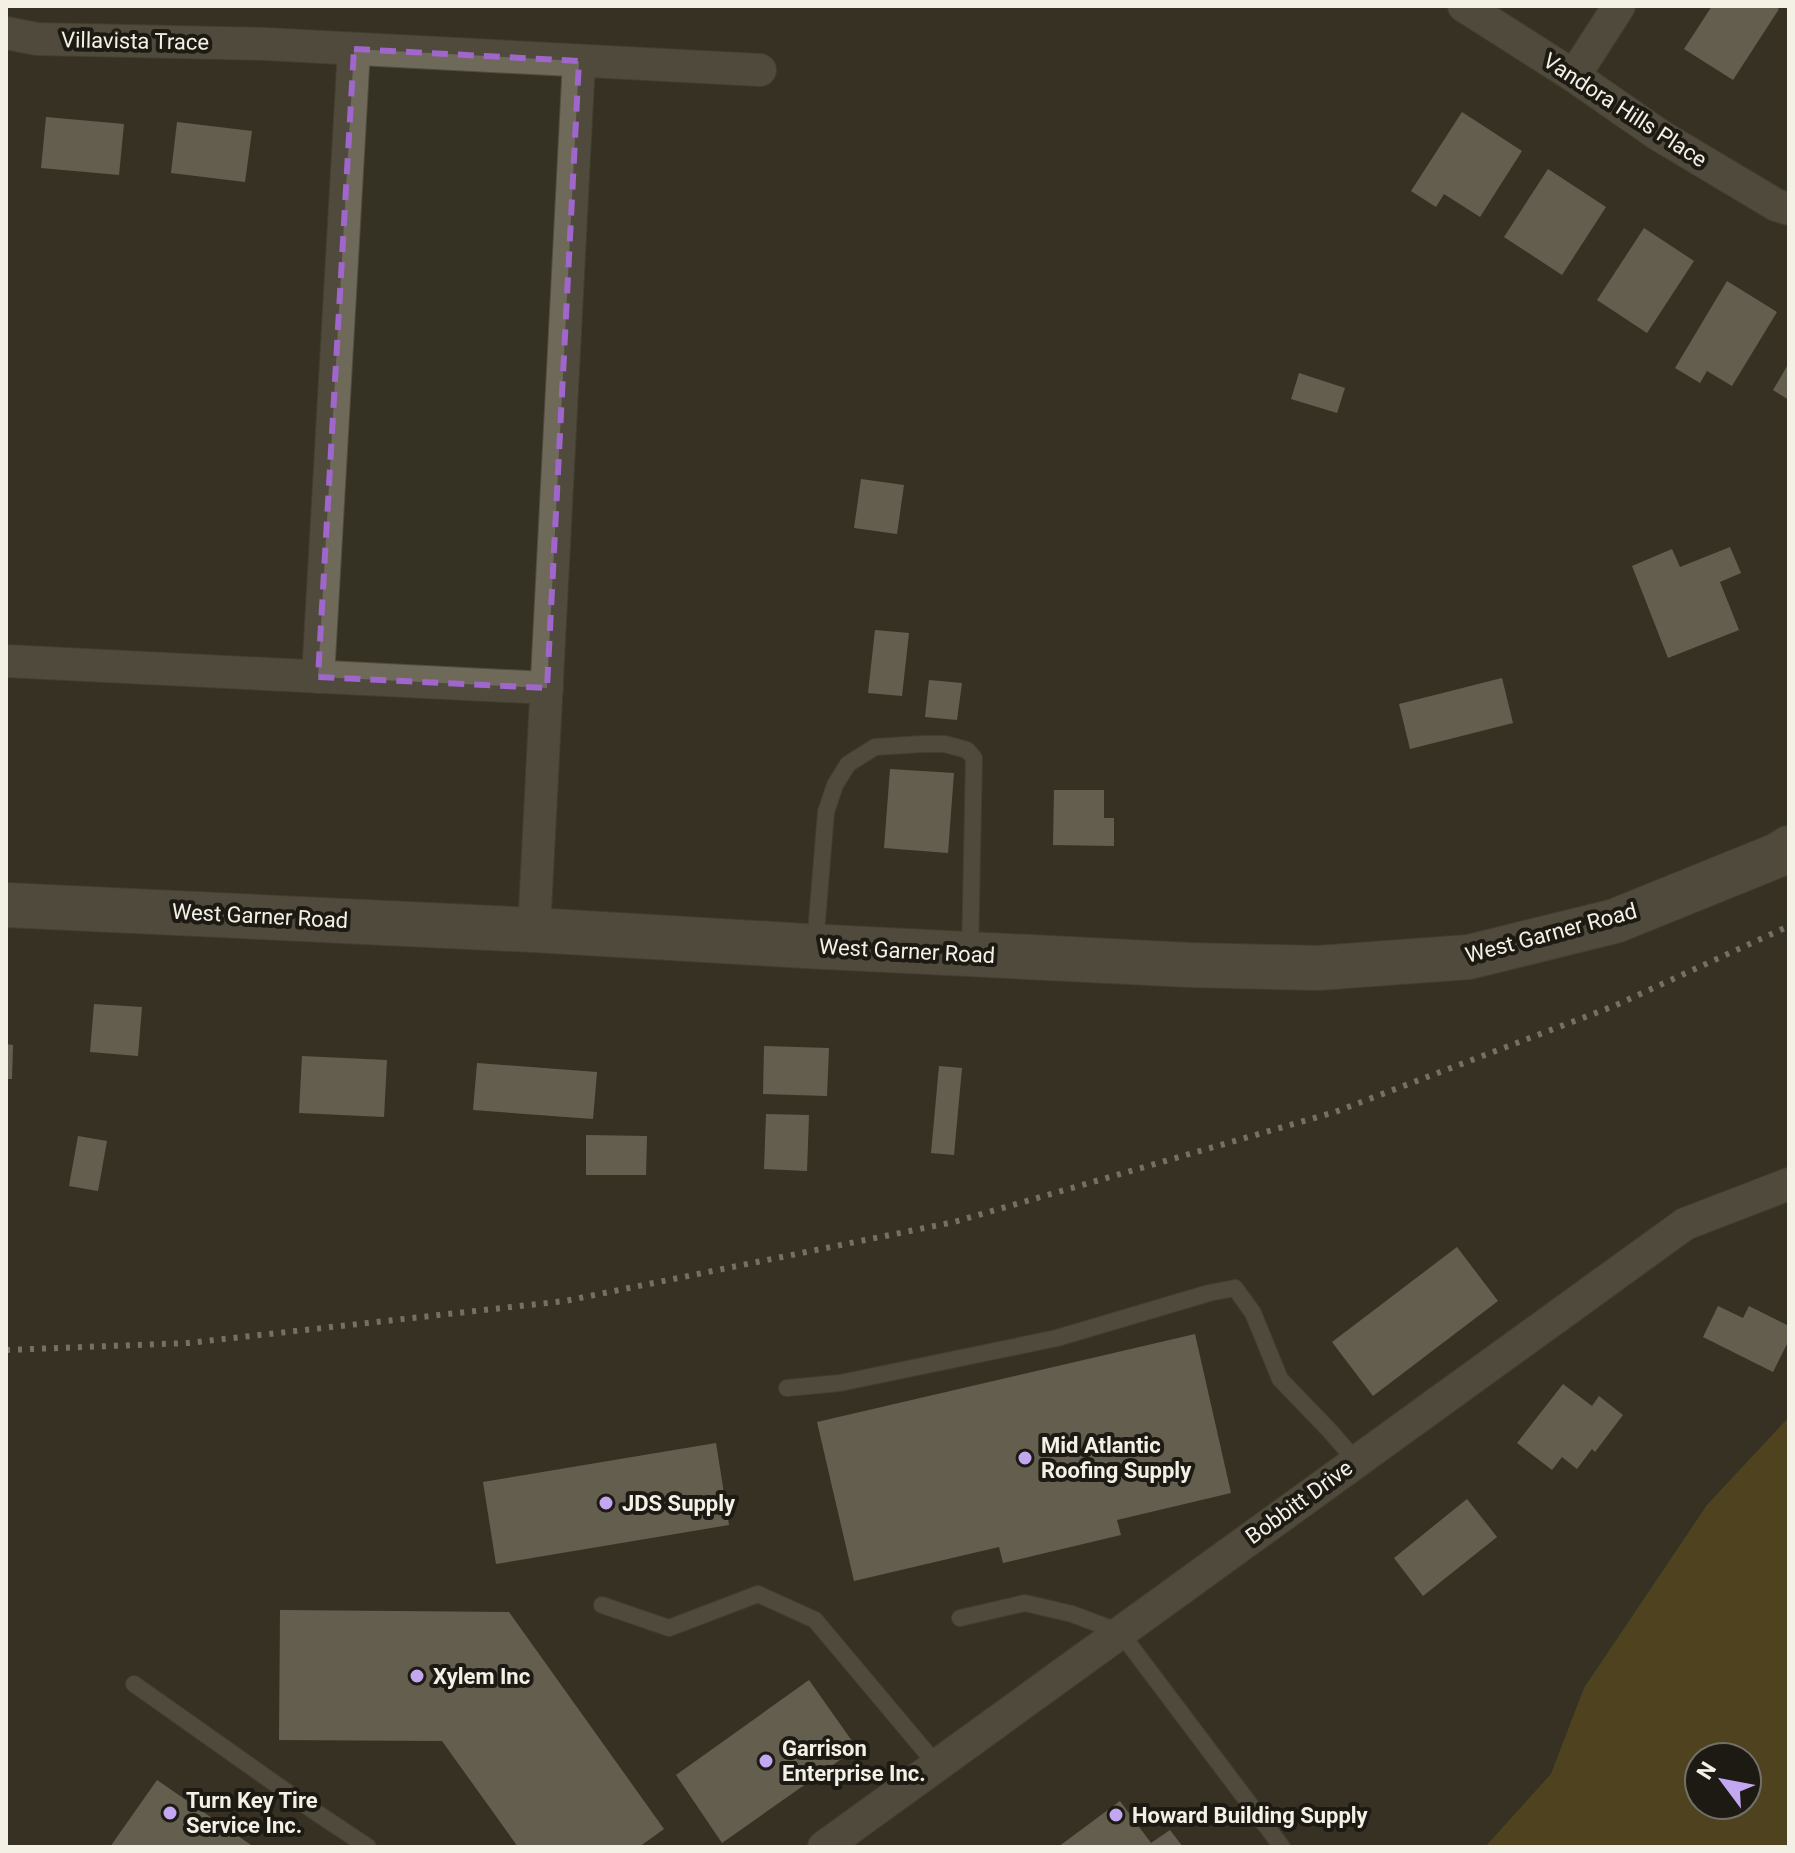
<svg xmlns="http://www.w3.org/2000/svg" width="1795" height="1853" font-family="Roboto,sans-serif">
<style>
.forest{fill:#6d5a1b;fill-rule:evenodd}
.building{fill:#9a9583}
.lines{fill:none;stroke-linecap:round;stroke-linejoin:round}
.lane-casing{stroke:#514d40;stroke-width:18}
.street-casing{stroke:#514d40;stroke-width:34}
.secondary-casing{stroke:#514d40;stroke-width:46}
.lane{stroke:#6e6959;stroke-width:16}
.street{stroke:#6e6959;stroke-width:32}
.secondary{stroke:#6e6959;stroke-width:44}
.rail{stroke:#c1bdb2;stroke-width:6;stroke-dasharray:4 8;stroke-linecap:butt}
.marked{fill:none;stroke:#9f67cb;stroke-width:6;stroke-dasharray:16 10;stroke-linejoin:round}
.poi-dot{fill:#c4a7f1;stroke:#1c1a13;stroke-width:3}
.labels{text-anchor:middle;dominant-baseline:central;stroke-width:8;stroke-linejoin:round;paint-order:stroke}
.street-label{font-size:22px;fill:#f3f0e6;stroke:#1c1a13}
.poi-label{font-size:22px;font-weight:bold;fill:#f3f0e6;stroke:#1c1a13;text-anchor:start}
</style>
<rect width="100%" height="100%" fill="#363223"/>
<path class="forest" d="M 1789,1417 L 1789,1847 L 1485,1847 L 1551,1774 L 1584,1688 L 1707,1505 ZM 1699,1757 L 1747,1757 L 1747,1805 L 1699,1805 Z"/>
<g class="building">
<polygon points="1712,6 1774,6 1779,9 1733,80 1684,49"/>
<polygon points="1462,112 1522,151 1480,217 1444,194 1436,207 1411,191"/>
<polygon points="46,117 124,124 119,175 41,168"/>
<polygon points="177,122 252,131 245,182 171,173"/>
<polygon points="1548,169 1606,207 1562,275 1504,237"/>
<polygon points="1644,228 1694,261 1647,333 1597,300"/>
<polygon points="1727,281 1777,312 1732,386 1707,371 1700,383 1675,368"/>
<polygon points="1789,363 1789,400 1773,390"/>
<polygon points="1299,373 1345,388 1337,413 1291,399"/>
<polygon points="861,479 904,485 897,534 854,528"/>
<polygon points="1730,547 1741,573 1720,582 1739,630 1668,658 1632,566 1672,549 1680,567"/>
<polygon points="875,630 909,633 902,696 868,693"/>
<polygon points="1502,678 1513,723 1410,749 1399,704"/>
<polygon points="929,680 962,683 957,720 925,717"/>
<polygon points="890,769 954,773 948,853 884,848"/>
<polygon points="1054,790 1104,790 1104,818 1114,818 1114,846 1053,845"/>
<polygon points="94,1004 142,1007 138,1056 90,1052"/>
<polygon points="6,1044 13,1045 12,1079 6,1079"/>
<polygon points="764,1046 829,1048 827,1096 763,1094"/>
<polygon points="302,1056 387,1060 384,1117 299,1113"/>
<polygon points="477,1063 597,1072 593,1119 473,1110"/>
<polygon points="939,1066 962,1068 954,1155 931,1153"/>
<polygon points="766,1114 809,1115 807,1171 764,1169"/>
<polygon points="586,1135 647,1136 646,1175 586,1175"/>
<polygon points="78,1136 107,1141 98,1191 69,1186"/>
<polygon points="1457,1247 1498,1301 1373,1396 1332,1342"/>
<polygon points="1718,1306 1743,1318 1749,1306 1789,1326 1789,1340 1773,1372 1703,1337"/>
<polygon points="1195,1334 1231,1493 1117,1520 1121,1535 1003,1563 999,1547 854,1581 817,1422"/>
<polygon points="1563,1384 1592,1406 1599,1396 1623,1415 1595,1452 1592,1449 1577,1469 1562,1457 1552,1470 1517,1443"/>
<polygon points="716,1443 729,1525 496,1564 483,1482"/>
<polygon points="1467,1499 1497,1537 1423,1596 1394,1558"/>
<polygon points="280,1610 509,1612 664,1829 639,1847 518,1847 442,1741 279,1740"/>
<polygon points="809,1680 857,1748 722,1843 676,1775"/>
<polygon points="157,1780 254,1847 110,1847"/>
<polygon points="1120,1801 1151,1843 1170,1830 1183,1847 1058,1847"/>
</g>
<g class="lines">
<defs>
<g id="lane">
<polyline points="815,945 826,812 835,785 848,764 875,747 923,744 945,744 967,750 974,758 970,953"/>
<polyline points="787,1388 840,1383 1057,1338 1209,1293 1235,1288 1253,1313 1280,1379 1330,1431 1356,1461"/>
<polyline points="602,1605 669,1628 758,1594 815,1620 936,1764"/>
<polyline points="960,1618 1025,1603 1072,1614 1120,1632 1282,1847"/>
<polyline points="134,1684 311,1809 368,1847"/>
</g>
<g id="street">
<polyline points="1464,6 1574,76 1659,135 1776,205 1789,209"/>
<polyline points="6,33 37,39 265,44 760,70"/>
<polyline points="1574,76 1619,6"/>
<polyline points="6,661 547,688"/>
<polyline points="318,677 354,49"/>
<polyline points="534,930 579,61"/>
<polyline points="824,1847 1685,1224 1789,1184"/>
</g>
<polyline id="secondary" points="6,905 534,930 806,946 1190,965 1318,968 1469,957 1615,921 1778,855 1789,848"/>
</defs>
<use href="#lane" class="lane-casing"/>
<use href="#street" class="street-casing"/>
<use href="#secondary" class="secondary-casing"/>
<use href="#lane" class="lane"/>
<use href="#street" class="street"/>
<use href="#secondary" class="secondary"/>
<polyline class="rail" points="6,1350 188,1343 565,1301 954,1222 1335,1112 1614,1006 1789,926"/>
</g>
<path d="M0 0H1795V1853H0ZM 354,49 L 579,61 L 547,688 L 318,677 Z" fill="#363223" fill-opacity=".55" fill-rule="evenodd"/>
<path class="marked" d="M 354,49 L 579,61 L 547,688 L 318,677 Z"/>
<g class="poi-dot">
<circle cx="1025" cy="1458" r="8"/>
<circle cx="606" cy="1503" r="8"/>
<circle cx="417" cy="1676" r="8"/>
<circle cx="766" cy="1761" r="8"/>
<circle cx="170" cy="1813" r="8"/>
<circle cx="1116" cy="1815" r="8"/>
</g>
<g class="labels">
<g class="street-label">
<text transform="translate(135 41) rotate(1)">Villavista Trace</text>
<text transform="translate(1625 110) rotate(33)">Vandora Hills Place</text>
<text transform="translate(260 916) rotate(3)">West Garner Road</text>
<text transform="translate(1551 933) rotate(-15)">West Garner Road</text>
<text transform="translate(907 951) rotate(3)">West Garner Road</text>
<text transform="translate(1299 1502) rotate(-36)">Bobbitt Drive</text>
</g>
<g class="poi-label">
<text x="1041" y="1445">Mid Atlantic<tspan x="1041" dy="25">Roofing Supply</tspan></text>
<text x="622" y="1503">JDS Supply</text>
<text x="433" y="1676">Xylem Inc</text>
<text x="782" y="1748">Garrison<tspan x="782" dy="25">Enterprise Inc.</tspan></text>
<text x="186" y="1800">Turn Key Tire<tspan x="186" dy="25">Service Inc.</tspan></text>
<text x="1132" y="1815">Howard Building Supply</text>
</g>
</g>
<rect width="1795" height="1853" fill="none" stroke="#f3f0e6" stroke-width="16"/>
<g transform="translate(1723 1781) rotate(302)"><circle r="38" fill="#1c1a13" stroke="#727067" stroke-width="2"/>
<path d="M0-6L14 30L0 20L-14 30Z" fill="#c4a7f1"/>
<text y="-12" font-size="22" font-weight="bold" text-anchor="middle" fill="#f3f0e6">N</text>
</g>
</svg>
